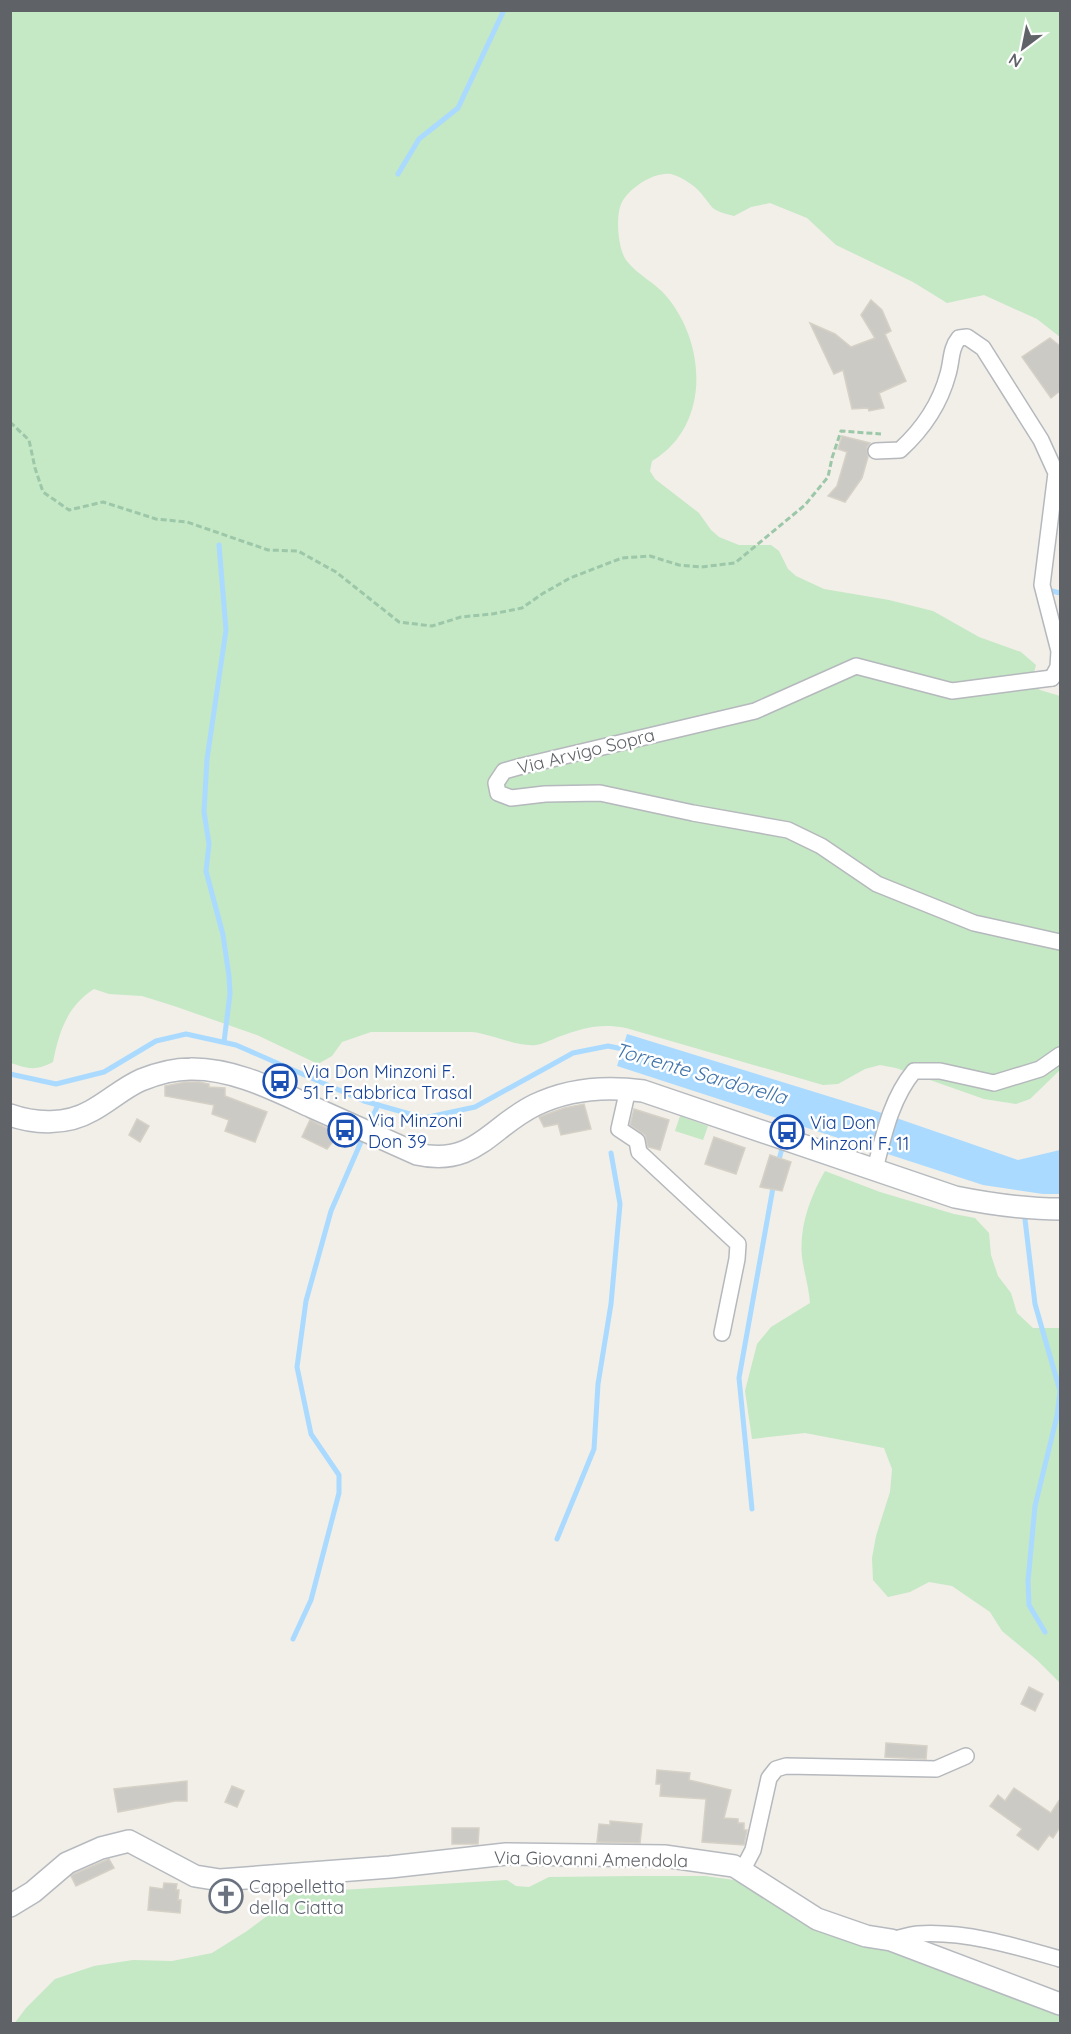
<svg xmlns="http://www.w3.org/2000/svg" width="1071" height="2034" font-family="Quicksand,sans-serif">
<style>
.green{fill:#c5e8c5}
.water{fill:#aadaff}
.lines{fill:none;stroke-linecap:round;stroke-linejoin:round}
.stream{stroke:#aadaff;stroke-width:5}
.building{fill:#cccac5;stroke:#d6d1c6;stroke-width:1.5}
.street-casing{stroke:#b5b8bc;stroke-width:18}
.secondary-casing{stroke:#b6babf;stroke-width:24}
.path{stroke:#9cc7a9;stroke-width:3;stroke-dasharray:6 3;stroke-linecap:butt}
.street{stroke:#fff;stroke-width:15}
.secondary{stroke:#fff;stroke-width:21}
.labels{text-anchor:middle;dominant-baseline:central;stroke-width:5;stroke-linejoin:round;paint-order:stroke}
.street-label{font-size:18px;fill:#5f6368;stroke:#fff}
.transit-label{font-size:18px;fill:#164399;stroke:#fff;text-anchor:start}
.worship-label{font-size:18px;fill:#5b616d;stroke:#fff;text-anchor:start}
.water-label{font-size:20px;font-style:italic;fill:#4174aa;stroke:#fff}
</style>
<rect width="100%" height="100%" fill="#f1efe8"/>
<g class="green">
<path d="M 11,11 L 1060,11 L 1060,337 L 1037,319 L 984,295 L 947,303 L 913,282 L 836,245 L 807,218 L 770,203 L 751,207 L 734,216 C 728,214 721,213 716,210 C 711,208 708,201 704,197 C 697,187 683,177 671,174 C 655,171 629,188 622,202 C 615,215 618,249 626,260 C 637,275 656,283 667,297 C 707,345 710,427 652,461 L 650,471 L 655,479 L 699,513 L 711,530 L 719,537 L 739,545 L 771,545 L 779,551 L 788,569 L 796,576 L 824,589 L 889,600 L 933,611 L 979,637 L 1021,652 L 1036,665 L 1031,684 L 1040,690 L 1060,696 L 1060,1070 L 1030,1099 L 1016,1104 L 984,1099 L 896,1068 L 880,1065 L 865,1069 L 838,1084 L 823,1085 L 626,1028 C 599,1023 583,1028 558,1037 C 551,1040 543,1044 536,1045 C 517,1047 492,1034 472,1032 L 371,1032 L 342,1042 L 332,1056 L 318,1064 L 257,1035 L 174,1006 L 142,996 L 109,994 L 94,989 C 67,1006 59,1032 53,1062 C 36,1071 28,1069 11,1063 Z"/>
<polygon points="680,1116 708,1126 703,1140 675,1131"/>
<path d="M 825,1171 L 880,1192 L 954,1214 L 975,1218 L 989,1233 L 991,1255 L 998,1276 L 1011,1293 L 1017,1313 L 1033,1328 L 1060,1328 L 1060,1683 L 1037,1660 L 1002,1631 L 990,1612 L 952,1586 L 929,1582 L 910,1592 L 888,1597 L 873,1580 L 872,1558 L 876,1536 L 890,1492 L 892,1469 L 884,1448 L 805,1433 L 752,1439 L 745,1391 L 757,1344 L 771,1327 L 810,1303 C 809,1288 804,1272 802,1257 C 799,1227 810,1197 825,1171 Z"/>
<polygon points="637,1876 705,1876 734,1880 856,1943 918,1959 1060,2014 1060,2024 14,2024 26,2008 55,1979 94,1966 133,1960 172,1961 212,1953 247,1931 279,1907 291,1893 507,1880 516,1886 529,1887 549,1877"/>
</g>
<polygon class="water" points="627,1034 873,1110 1018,1160 1060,1150 1060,1194 1043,1194 983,1185 617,1066"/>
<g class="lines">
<g class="stream">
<polyline points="398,174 419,139 458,108 504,10"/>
<polyline points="219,545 226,630 207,759 204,812 209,844 206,871 223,935 229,976 230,994 224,1042"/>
<polyline points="1048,590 1060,593"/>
<polyline points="10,1074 56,1084 104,1072 156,1041 186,1034 236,1045 364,1101 424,1118 475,1107 573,1053 608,1046 628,1050"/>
<polyline points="368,1126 378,1105"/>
<polyline points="785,1135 789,1115"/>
<polyline points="778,1164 783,1144"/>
<polyline points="1024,1211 1035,1304 1060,1391 1057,1416 1035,1506 1028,1581 1029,1605 1045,1632"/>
<polyline points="752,1509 739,1378 774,1182"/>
<polyline points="557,1539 594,1449 598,1384 611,1304 620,1204 611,1153"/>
<polyline points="293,1639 311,1600 339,1493 339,1475 311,1434 297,1367 306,1301 331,1211 364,1135"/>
</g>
</g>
<g class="building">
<polygon points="871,300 882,310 891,331 885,334 906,381 879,393 884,408 869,411 868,408 852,409 843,370 834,374 810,323 835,334 851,347 875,338 861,315"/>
<polygon points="1050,338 1060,346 1060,391 1051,398 1022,357"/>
<polygon points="842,436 870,443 867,447 868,457 862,478 845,502 828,496 837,486 847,452 838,449"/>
<polygon points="185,1082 199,1082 209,1084 209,1087 225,1088 225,1096 267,1112 255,1142 225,1131 229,1120 212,1114 214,1105 165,1096 165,1086"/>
<polygon points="584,1104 591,1129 561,1135 558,1124 544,1127 539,1117 564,1108"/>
<polygon points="634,1109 669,1120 660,1150 648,1147 645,1135 630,1125"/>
<polygon points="137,1119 149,1126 140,1142 129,1135"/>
<polygon points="310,1120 339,1134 327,1149 302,1137"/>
<polygon points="714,1137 745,1148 736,1174 705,1164"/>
<polygon points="770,1155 791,1162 782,1191 760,1187"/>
<polygon points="1029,1687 1043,1694 1035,1711 1021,1704"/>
<polygon points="886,1743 927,1746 926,1759 885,1757"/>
<polygon points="657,1770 690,1773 689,1780 731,1790 724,1818 738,1819 738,1823 744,1823 744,1830 747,1830 744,1845 702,1842 706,1799 660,1796 661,1784 656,1784"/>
<polygon points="187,1781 187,1801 175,1801 118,1812 114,1789"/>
<polygon points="232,1786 244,1791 237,1807 225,1802"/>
<polygon points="1014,1788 1051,1813 1060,1799 1060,1827 1053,1838 1049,1835 1038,1850 1017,1835 1022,1829 990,1806 998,1795 1005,1801"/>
<polygon points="610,1821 642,1824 640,1843 597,1842 599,1824 610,1825"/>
<polygon points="452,1828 479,1828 478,1844 452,1844"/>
<polygon points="109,1859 114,1868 76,1886 71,1876 74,1874"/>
<polygon points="164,1883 177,1884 176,1890 179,1890 178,1900 181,1900 180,1913 148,1910 150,1887 163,1889"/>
</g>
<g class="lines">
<defs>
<g id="street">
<path d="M 876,451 L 900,450 C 923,429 940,404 948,374 C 952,361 950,349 959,338 L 967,337 L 983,348 L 1041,440 L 1056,473 L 1042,585 L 1059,651 L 1058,667 L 1052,678"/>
<polyline points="1052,678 952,691 856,666 755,711 522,766 504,771 496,783 498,793 511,798 545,794 600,793 693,813 788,830 821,846 877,884 974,923 1060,942"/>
<polyline points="628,1089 619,1129 637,1141 639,1152 738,1244 737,1259 722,1333"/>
<path d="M 875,1169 C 884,1134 891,1099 914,1071 L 940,1071 L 994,1083 L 1040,1069 L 1060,1055"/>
<polyline points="742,1871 753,1850 769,1778 776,1769 786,1766 936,1769 966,1756"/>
<path d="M 891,1940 C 900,1938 909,1935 918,1934 C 966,1931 1015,1946 1060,1959"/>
</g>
<g id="secondary">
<path d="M 10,1115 C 35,1124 67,1125 91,1111 C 108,1102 123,1088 141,1080 C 156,1074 175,1069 190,1069 C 233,1068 275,1090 312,1107 C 347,1123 382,1138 417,1154 C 475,1167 490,1127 535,1105 C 568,1089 607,1086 643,1091 L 955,1197 C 990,1204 1024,1209 1060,1209"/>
<polyline points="10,1906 33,1892 67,1863 101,1848 129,1841 195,1876 220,1880 390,1867 506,1854 664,1856 734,1866 817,1919 866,1936 891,1940 1060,2004"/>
</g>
</defs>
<use href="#street" class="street-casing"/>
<use href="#secondary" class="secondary-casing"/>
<polyline class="path" points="10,422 29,440 35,468 43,492 69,510 103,502 156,519 187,522 268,550 298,551 336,572 399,622 432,626 461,617 492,614 522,608 542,594 570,578 622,558 650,556 679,565 701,567 735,563 805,505 828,477 832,458 841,431 881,434"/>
<use href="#street" class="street"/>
<use href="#secondary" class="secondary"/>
</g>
<defs>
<symbol id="bus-ring" viewBox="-11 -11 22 22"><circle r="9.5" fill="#fff" stroke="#1a4fb4" stroke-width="1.5"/><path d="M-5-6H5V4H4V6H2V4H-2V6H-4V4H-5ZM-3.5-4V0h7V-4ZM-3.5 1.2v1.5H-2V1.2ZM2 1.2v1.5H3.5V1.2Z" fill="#1a4fb4"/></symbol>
<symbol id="church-ring" viewBox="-11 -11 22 22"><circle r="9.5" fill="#fff" stroke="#6b7280" stroke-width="1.5"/><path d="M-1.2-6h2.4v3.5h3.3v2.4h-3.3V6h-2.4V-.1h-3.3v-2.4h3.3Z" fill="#6b7280"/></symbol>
</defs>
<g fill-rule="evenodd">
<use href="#bus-ring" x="261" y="1062" width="38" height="38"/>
<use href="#bus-ring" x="326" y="1111" width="38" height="38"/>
<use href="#bus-ring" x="768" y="1113" width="38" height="38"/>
<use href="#church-ring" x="207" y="1877" width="38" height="38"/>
</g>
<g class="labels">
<g class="street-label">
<text transform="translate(586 751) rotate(-14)">Via Arvigo Sopra</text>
<text transform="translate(591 1859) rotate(1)">Via Giovanni Amendola</text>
</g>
<g class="transit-label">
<text x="303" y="1071">Via Don Minzoni F.<tspan x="303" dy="21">51 F. Fabbrica Trasal</tspan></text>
<text x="368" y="1120">Via Minzoni<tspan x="368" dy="21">Don 39</tspan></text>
<text x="810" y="1122">Via Don<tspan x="810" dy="21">Minzoni F. 11</tspan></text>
</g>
<g class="worship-label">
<text x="249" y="1886">Cappelletta<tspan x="249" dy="21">della Ciatta</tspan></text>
</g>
<g class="water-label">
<text transform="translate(701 1073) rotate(16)">Torrente Sardorella</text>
</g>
</g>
<rect width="1071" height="2034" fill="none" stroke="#5f6368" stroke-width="24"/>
<g transform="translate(1023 48) rotate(212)" stroke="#ffffff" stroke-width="4.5" paint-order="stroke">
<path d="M0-4.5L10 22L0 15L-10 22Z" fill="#5f6368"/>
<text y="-9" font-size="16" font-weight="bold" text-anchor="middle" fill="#5f6368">N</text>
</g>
</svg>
